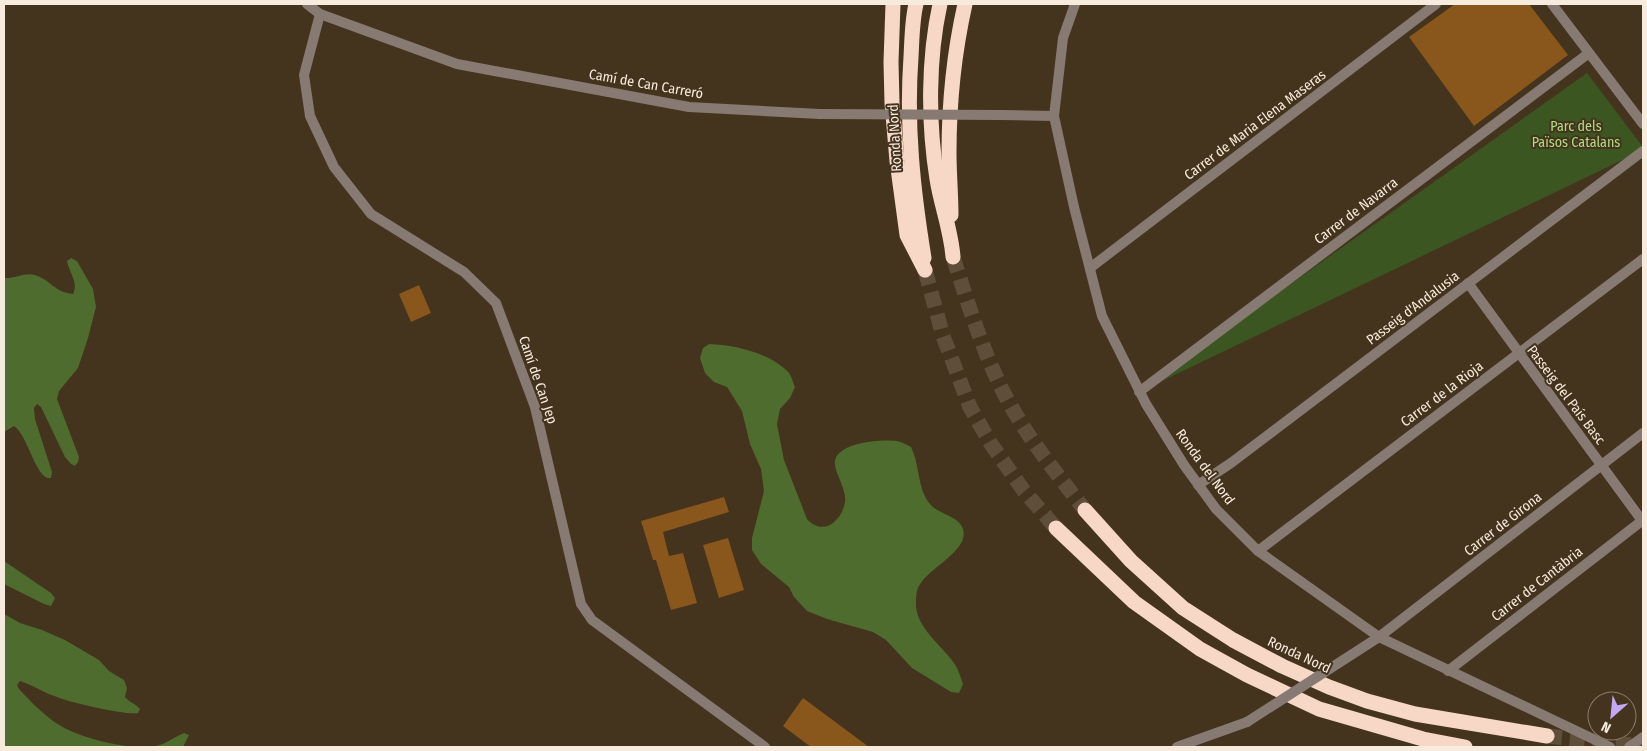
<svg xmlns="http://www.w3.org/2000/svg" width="1647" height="751" font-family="'Fira Sans Condensed',sans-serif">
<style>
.green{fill:#3c5621}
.forest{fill:#4d6c2d}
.building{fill:#89571c}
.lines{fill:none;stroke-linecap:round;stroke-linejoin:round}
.highway-tunnel{stroke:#5f4f3a;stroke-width:15;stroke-dasharray:15 8;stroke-linecap:butt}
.street{stroke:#877a73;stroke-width:10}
.highway{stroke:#f7d7c6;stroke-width:15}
.street-bridge{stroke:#877a73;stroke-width:10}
.labels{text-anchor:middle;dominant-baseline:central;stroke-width:4;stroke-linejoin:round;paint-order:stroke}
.street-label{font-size:14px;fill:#f7ebde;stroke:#44331d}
.park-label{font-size:14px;fill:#afdd83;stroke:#44331d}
</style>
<rect width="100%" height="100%" fill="#44331d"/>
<polygon class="green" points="1587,73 1643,147 1643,150 1139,392"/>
<g class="forest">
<path d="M 71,258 L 77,261 L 93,289 L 96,307 L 88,338 L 78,368 L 59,391 L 57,399 L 79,457 L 78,462 L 75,466 L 71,464 L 65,457 L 41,407 L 37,404 L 34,408 L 35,419 L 52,472 L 51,478 C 36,481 28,435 14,426 L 4,432 L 4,278 C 14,279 25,272 35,275 C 51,280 54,292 73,294 C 79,283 69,272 67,261 Z"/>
<path d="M 709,344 C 736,345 770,353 789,373 C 792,377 793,383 795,387 L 790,398 L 780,409 L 777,424 L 784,460 L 807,519 C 823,537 842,521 845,502 C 847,489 833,471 835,461 C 838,442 882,439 897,441 C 902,442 907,445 911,447 C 920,465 917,488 930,504 C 938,514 959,516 963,529 C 970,553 923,569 917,591 C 916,595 916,602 916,607 C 919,631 944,647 956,666 C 959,672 961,678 963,684 L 959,693 L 951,692 L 912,668 L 886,640 L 873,632 L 827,619 L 807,611 L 794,597 L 789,587 L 761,564 L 752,550 L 752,538 L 764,491 L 761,469 L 750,444 L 742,411 L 727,387 L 714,382 L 705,373 L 700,358 L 703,348 Z"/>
<polygon points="4,561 51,593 55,598 51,606 44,604 4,584"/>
<path d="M 4,614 L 20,623 L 42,630 L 65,640 L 99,660 L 109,671 L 124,680 L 127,688 L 125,697 C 129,702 136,704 140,709 L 138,713 C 129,716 68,702 57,697 C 44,693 33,685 20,681 L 17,685 L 19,689 C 30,701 43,714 56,723 C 78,738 130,751 156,746 C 166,744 174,737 184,733 L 189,735 L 183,747 L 4,747 Z"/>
</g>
<g class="building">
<polygon points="1455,4 1529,4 1568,55 1474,126 1409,37"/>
<polygon points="419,285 431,313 411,322 399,294"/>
<polygon points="724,497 729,512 663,532 669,556 683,553 697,603 671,610 656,560 653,560 641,521"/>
<polygon points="728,538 744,590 719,598 703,545"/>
<polygon points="803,698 869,747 811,747 783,726"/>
</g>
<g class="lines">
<g class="highway-tunnel">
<path d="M 953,257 C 967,300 980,343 999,383 C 1021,430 1054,470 1085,510"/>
<polyline points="925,270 943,336 970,407 991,444 1024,491 1056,528"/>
<polyline points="1547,736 1643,746"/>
</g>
<g class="street">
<polyline points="307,4 320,14 457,64 689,107 820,114"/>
<polyline points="1075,4 1063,38 1054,116 1074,207 1102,316 1146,404 1184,465 1216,509 1258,551 1379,637 1610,747"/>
<polyline points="1552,4 1643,124"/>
<polyline points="320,14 304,75 310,116 334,167 371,214 464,272 496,303 535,407 581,604 592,620 765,747"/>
<polyline points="1001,115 1054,116"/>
<polyline points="1090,268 1436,4"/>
<polyline points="1468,283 1643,522"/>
<polyline points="1139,392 1589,53"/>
<polyline points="1198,485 1231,463 1643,151"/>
<polyline points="1258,551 1643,259"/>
<polyline points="1379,637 1643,433"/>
<polyline points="1448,671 1643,520"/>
<polyline points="1177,747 1247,722"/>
<polyline points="1629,747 1643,737"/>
</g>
<g class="highway">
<polyline points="893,4 891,62 892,103 897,161 907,235 925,270"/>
<path d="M 916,4 C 912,21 912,39 911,57 C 906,126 913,190 924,258"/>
<path d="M 940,4 C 928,59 928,123 937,179 C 941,205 951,230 953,257"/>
<path d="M 951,215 C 951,195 949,174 949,153 C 949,103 954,53 965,4"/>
<polyline points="1085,510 1131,561 1183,608 1233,640 1282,666 1329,687 1367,701 1415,714 1547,736"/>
<polyline points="1056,528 1134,602 1200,649 1247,675 1319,709 1423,739 1465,747"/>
</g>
<g class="street-bridge">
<polyline points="820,114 1001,115"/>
<polyline points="1247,722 1379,637"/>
</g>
</g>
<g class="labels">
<g class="street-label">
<text transform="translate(646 84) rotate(10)">Camí de Can Carreró</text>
<text transform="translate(1255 125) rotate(-37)">Carrer de Maria Elena Maseras</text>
<text transform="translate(895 138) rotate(-93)">Ronda Nord</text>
<text transform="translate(1356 211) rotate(-37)">Carrer de Navarra</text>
<text transform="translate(1413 308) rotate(-37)">Passeig d'Andalusia</text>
<text transform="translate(538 380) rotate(71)">Camí de Can Jep</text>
<text transform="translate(1442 394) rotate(-37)">Carrer de la Rioja</text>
<text transform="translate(1566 395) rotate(53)">Passeig del País Basc</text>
<text transform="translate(1205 467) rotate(54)">Ronda del Nord</text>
<text transform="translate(1503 524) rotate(-38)">Carrer de Girona</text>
<text transform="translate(1537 584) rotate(-38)">Carrer de Cantàbria</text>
<text transform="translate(1299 655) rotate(25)">Ronda Nord</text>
</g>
<g class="park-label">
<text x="1576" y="126">Parc dels<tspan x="1576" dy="16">Països Catalans</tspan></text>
</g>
</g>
<rect width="1647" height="751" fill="none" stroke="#f7ebde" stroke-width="10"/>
<g transform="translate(1612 716) rotate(207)"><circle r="24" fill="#44331d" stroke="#8c7d6a"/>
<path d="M0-4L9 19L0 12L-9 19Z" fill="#c3a7f2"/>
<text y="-8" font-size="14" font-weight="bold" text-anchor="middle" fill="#f7ebde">N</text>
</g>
</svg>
